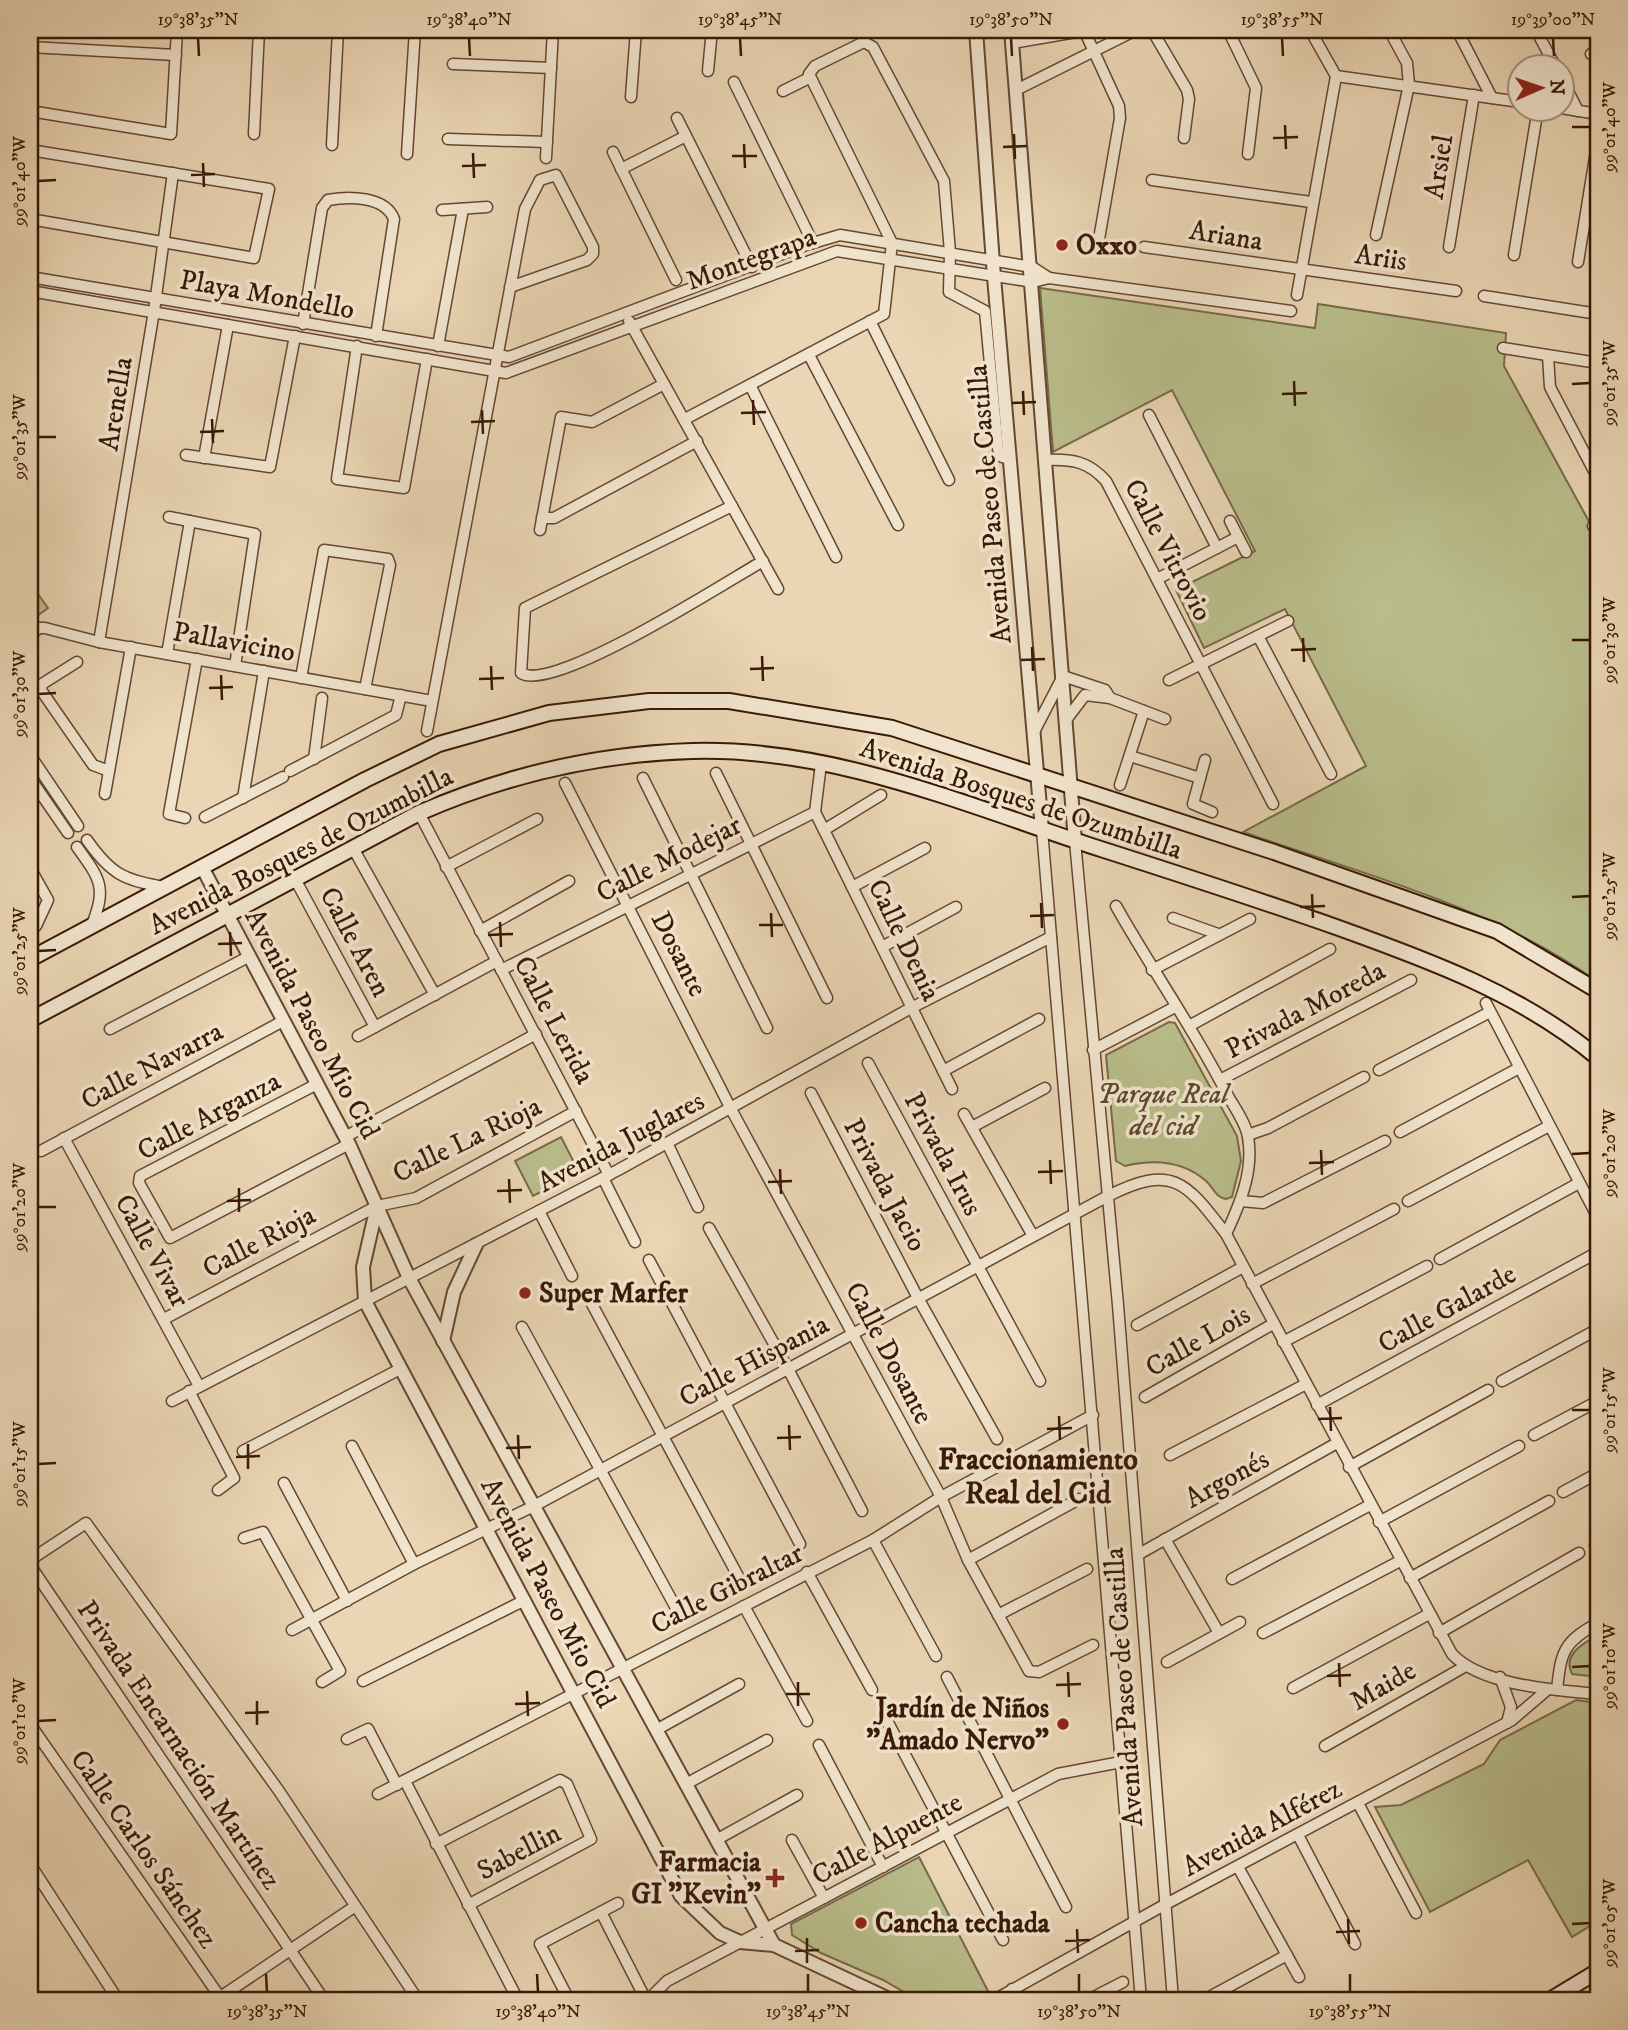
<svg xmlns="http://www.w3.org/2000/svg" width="1628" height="2030" font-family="'IM FELL DW Pica',serif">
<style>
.green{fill:#b9bd8b;stroke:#796a48;stroke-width:2}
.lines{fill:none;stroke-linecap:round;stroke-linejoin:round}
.minor-casing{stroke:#654731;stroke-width:13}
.tertiary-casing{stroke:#654731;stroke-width:16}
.secondary-casing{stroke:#391805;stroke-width:18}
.minor{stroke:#f1e4ce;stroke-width:10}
.tertiary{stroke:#f1e4ce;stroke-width:12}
.secondary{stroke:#f1e4ce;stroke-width:14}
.ticks{fill:none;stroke:#391805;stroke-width:2.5}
.poi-dot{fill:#8f2418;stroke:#f1e4ce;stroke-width:2.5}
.labels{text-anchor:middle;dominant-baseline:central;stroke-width:7;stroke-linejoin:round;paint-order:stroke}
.street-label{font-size:28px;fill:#391805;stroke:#f1e4ce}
.poi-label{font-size:28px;font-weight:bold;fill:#391805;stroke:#f1e4ce;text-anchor:start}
.park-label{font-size:28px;font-style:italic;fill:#5f4a2d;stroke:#f1e4ce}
.neighbourhood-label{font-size:30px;font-weight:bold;fill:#391805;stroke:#f1e4ce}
.neatline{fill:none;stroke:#391805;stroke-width:2.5}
.ticks-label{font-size:18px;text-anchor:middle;fill:#391805}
</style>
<rect width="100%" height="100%" fill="#ead5b4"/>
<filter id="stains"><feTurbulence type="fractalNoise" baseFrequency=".00286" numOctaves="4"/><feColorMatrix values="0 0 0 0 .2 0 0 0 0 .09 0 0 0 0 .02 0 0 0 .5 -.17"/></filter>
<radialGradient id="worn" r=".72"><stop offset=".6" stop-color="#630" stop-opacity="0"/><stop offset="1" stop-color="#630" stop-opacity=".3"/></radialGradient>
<g class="green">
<path d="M 1040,288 L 1315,328 L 1318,304 L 1506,333 L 1504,366 L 1598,538 L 1598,982 C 1493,907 1363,874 1243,832 L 1366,766 L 1285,609 L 1204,648 L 1176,590 L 1255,551 L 1172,390 L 1053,452 Z"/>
<polygon points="30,583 48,608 30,621"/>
<path d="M 1169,1022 L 1175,1023 L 1237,1136 L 1241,1161 L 1232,1197 L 1226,1199 C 1215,1197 1214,1188 1206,1181 C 1182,1160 1154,1159 1125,1166 L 1116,1161 L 1106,1055 Z"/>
<polygon points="561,1137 579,1172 533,1196 515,1161"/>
<path d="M 1598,1635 L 1598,1677 L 1572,1674 C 1562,1654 1584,1643 1598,1635 Z"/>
<polygon points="1576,1700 1598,1703 1598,1921 1572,1937 1528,1860 1430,1912 1375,1807 1401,1805 1484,1764 1500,1740"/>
<polygon points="919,1857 989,1993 978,2000 918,2000 883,1980 821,1953 792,1935 791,1924"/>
</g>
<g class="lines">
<defs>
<g id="minor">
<polyline points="1084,30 1119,106 1120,118 1098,245"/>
<polyline points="1152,30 1187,90 1189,99 1184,138"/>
<polyline points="1228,30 1256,88 1248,154"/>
<polyline points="1310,30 1336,76"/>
<polyline points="1457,30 1492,98"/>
<polyline points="1536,30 1555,66"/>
<polyline points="1012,43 1088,30"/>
<polyline points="30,47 176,55"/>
<polyline points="1591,54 1598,50"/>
<polyline points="453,64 551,68"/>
<polyline points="708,71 712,30"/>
<polyline points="1336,76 1520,102"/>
<polyline points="1562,79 1578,111"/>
<polyline points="734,82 813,243"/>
<polyline points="1018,89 1136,30"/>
<polyline points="783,91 809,78"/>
<polyline points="631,97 636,30"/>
<polyline points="1561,108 1598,114"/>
<polyline points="30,111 171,134 177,30"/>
<polyline points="677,118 752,267"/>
<polyline points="254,134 259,30"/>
<polyline points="448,139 547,142"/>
<polyline points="332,145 338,30"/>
<polyline points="30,150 269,189 254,258 30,219"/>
<polyline points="613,152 676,280"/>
<polyline points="407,154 415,30"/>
<polyline points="546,158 553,30"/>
<polyline points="621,169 686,136"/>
<polyline points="1152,180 1311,202"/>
<polyline points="442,210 487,207"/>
<polyline points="1376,235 1409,85 1407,63 1389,30"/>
<polyline points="1144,247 1456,291"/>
<polyline points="1449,247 1474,95"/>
<polyline points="1514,255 1538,108"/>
<polyline points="1578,262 1598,139"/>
<polyline points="30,277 509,357 806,245 840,235 1032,267 1049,278"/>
<polyline points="30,291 506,373 837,251 1033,282 1049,278 1291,311"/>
<polyline points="1297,295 1336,76"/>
<polyline points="1484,296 1598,314"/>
<polyline points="629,321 778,589"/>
<polyline points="870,321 949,480"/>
<path d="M 303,324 L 322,208 L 328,200 C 349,196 385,196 394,219 L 376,336"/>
<polyline points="357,346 337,479 404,488 427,359"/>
<polyline points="438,346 463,209"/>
<polyline points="1503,348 1598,363"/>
<polyline points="809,355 898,525"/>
<polyline points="1548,356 1550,387 1594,471"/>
<polyline points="750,385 836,557"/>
<polyline points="1149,415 1217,548"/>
<polyline points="685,419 884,314 892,243 809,74 815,66 864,42 873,47 944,181 950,252 949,292 985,311 998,449 1002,457 1010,459"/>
<polyline points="186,455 270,467 295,336"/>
<polyline points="204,458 228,325"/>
<path d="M 1046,460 C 1072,459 1088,461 1106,481 L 1273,804"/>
<path d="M 732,506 L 525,608 L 521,673 C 553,694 726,582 763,561"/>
<polyline points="169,517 255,534 235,666"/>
<polyline points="542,518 554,518 697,441"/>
<polyline points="1230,521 1246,552"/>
<polyline points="1593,526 1598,523"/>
<polyline points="540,530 561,417 592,422 664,384"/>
<polyline points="1157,579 1238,537"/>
<polyline points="30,635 39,628 45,628 99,642 432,701"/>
<polyline points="1258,636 1331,774"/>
<polyline points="99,642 154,311 173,173"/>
<polyline points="167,654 190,521"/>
<polyline points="77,662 42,684 41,690 93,765 109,771"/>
<polyline points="301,678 324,550 388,559 390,565 365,689"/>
<polyline points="1169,680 1288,621"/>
<polyline points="1066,720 1085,695 1110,698 1165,719"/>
<polyline points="1035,730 1063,676 1105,690 1110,698"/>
<polyline points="427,731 525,209 540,180 556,175 593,247 593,254 587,260 510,287"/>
<polyline points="30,755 78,826"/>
<polyline points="1130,756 1200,778"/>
<polyline points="314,759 322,698"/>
<polyline points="1205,760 1193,804 1212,812"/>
<polyline points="290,771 396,715 401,695"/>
<polyline points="716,773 827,998"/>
<polyline points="30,778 68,833"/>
<polyline points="643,778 767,1028"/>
<polyline points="565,783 731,1109 941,1497 968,1560 1029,1671 1039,1672 1093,1645"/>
<polyline points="1120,785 1144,711"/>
<polyline points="105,794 131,647"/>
<polyline points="243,798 264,671"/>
<polyline points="815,812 952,1089"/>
<polyline points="815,812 821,764"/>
<polyline points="419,813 609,1175"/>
<polyline points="205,817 283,777"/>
<polyline points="185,818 169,814 197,659"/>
<polyline points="824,830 881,795"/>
<polyline points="1042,830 1141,2000"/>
<path d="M 87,840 C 110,873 124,881 165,887"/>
<polyline points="1075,841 1118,1305 1173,2000"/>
<path d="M 77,847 C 101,880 107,888 91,927"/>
<polyline points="353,848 435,995"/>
<polyline points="446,867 537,819"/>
<polyline points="30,868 48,900 36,926"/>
<polyline points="295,879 375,1027"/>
<polyline points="852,887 925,848"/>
<path d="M 1116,906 C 1152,970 1194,1029 1227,1094 C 1234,1107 1246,1123 1248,1137 C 1254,1171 1240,1204 1226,1234"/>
<polyline points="1173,918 1218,934"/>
<polyline points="480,931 569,881"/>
<polyline points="882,947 956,907"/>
<polyline points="501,970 815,812"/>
<polyline points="1152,970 1250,919"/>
<polyline points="1486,1003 1598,1218"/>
<polyline points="1189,1026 1330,949"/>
<polyline points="110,1029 250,956"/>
<polyline points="358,1036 497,961"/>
<polyline points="1093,1050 1175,1007"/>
<polyline points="868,1063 1040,1381"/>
<polyline points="1379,1070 1490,1012"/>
<polyline points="943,1071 1039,1019"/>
<polyline points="1220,1080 1411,980"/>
<polyline points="317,1084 140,1176 139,1183 170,1238 349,1144"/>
<polyline points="811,1093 918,1298 997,1439"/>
<polyline points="964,1114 1033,1236"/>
<polyline points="972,1127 1045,1088"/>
<polyline points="1400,1132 1519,1068"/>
<polyline points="1248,1135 1268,1128 1364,1077"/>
<polyline points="345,1137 536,1034"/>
<polyline points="64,1138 199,1386"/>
<polyline points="667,1143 698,1207"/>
<polyline points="41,1151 283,1021"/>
<polyline points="603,1178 635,1242"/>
<polyline points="1241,1201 1263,1203 1385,1141"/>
<polyline points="1408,1201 1549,1126"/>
<polyline points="539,1211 572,1276"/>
<polyline points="709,1228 787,1367 862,1511"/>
<polyline points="1440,1259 1579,1183"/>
<polyline points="649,1260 800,1544"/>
<polyline points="1252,1284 1394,1209"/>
<polyline points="586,1293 738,1576"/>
<polyline points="164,1319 377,1206 416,1198 576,1111"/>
<polyline points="1137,1325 1243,1267"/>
<polyline points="522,1327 676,1608"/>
<polyline points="1283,1342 1427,1266"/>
<polyline points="1502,1381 1598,1329"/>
<polyline points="189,1391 234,1478 218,1490"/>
<polyline points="1145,1397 1273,1324"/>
<polyline points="172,1401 618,1170 911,1008 1051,937"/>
<polyline points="1317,1405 1598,1252"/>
<polyline points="1534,1435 1598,1401"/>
<polyline points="352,1446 414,1564"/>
<polyline points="243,1451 400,1369"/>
<polyline points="1170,1455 1306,1384"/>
<polyline points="1349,1467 1488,1390"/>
<polyline points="284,1483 347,1601"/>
<polyline points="1563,1492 1598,1473"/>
<polyline points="1379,1522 1519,1446"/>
<polyline points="244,1538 263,1532 340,1671 322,1682"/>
<polyline points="1165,1539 1219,1633"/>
<polyline points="873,1540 936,1656"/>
<polyline points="1595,1545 1598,1543"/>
<polyline points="1139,1554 1337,1443"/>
<polyline points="30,1560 86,1523 279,1791 418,2000"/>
<polyline points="968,1560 1079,1499"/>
<polyline points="30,1565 324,2000"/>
<polyline points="807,1572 872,1690"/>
<polyline points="1410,1578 1549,1501"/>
<polyline points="1232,1579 1370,1505"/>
<polyline points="744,1606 807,1721"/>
<polyline points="998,1615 1087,1569"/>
<path d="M 292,1630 L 414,1564 L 534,1506 L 1108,1196 C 1173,1163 1186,1182 1226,1234 L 1452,1654 C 1482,1686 1556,1690 1598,1694"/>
<polyline points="1263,1633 1400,1561"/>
<polyline points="1439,1633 1579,1553"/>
<polyline points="1167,1662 1240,1622"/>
<polyline points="947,1677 1066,1907"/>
<polyline points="1500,1677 1511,1707 1507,1723"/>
<polyline points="363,1681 525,1600"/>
<polyline points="1293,1688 1429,1614"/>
<path d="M 1557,1690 C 1561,1652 1563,1642 1598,1623"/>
<polyline points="883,1713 1003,1940"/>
<polyline points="30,1724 222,2000"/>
<polyline points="656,1730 739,1684"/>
<polyline points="347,1739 368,1729 397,1785"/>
<polyline points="819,1745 883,1867"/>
<polyline points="1325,1746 1464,1667"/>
<polyline points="405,1781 518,2000"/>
<polyline points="686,1784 767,1740"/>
<polyline points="378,1794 873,1540 941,1497 1093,1415"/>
<polyline points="1358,1803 1416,1913"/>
<polyline points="1298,1835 1355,1944"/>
<polyline points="716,1840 797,1795"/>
<polyline points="792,1840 824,1898"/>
<polyline points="436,1844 560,1780 567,1784 591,1839 468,1905"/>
<polyline points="30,1864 118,2000"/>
<polyline points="1238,1867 1299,1977"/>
<polyline points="601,1912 646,2000"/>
<polyline points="1012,1989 1017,2000"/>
<polyline points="216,2000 354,1907"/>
<polyline points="569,2000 540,1944 618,1903"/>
<polyline points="648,2000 667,1981 1058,1774 1121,1762"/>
<polyline points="994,2000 1166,1904 1512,1720 1547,1690"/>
<polyline points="1088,2000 1123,1982"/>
<polyline points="1204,2000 1287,1955"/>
</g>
<g id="tertiary">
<polyline points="976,30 994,277 1042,830"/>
<polyline points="1011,30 1075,841"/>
<polyline points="202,867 349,1144 409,1278 774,1945"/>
<polyline points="377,1206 363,1267 365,1301 681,1896 720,1933 740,1942 774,1945 891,2000"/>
<polyline points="443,1341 454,1292 476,1245"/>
</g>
<g id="secondary">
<polyline points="30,959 365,780 439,744 549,713 649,701 729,701 892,728 1274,852 1497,931 1598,991"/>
<path d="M 30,1020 L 419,813 C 506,775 597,754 692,751 C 836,747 970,807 1104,850 C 1182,875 1259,900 1336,927 C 1428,960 1522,994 1598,1058"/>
<polyline points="1550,2000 1598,1971"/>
</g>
</defs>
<use href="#minor" class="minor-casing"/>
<use href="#tertiary" class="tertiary-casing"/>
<use href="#secondary" class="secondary-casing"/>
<use href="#minor" class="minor"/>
<use href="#tertiary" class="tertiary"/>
<use href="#secondary" class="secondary"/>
</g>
<path class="ticks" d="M 198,38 L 199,56M 469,38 L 470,56M 740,38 L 741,56M 1011,38 L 1012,56M 1282,38 L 1283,56M 1553,38 L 1554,56M 1285,125 L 1286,149M 1572,127 L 1590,127M 1014,134 L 1015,159M 1273,138 L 1298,137M 744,144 L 745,168M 1003,147 L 1027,146M 473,153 L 474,178M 732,156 L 757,156M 203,163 L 204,187M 462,166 L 486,165M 191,175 L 215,174M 38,181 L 56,180M 1294,381 L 1295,406M 1572,384 L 1590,383M 1023,391 L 1024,415M 1282,394 L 1307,393M 753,400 L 754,425M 1012,403 L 1036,402M 482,410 L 483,434M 741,413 L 766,412M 212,419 L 213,443M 471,422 L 495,421M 200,432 L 224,431M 38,437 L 56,437M 1303,638 L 1304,662M 1572,640 L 1590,640M 1032,647 L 1033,671M 1291,650 L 1316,649M 762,656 L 763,681M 1021,660 L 1045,659M 491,666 L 492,690M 750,669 L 774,668M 221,675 L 222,700M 479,679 L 504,678M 209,688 L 233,687M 38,694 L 56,693M 1312,894 L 1313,918M 1572,897 L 1590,896M 1041,903 L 1042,928M 1300,907 L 1325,906M 771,913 L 772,937M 1030,916 L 1054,915M 500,922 L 501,947M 759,925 L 783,925M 230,932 L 231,956M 488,935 L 513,934M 218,944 L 242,943M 38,951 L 56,950M 1321,1150 L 1322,1175M 1572,1154 L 1590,1153M 1050,1160 L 1051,1184M 1309,1163 L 1334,1162M 780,1169 L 781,1194M 1038,1172 L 1063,1171M 509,1179 L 510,1203M 768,1182 L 792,1181M 239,1188 L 239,1212M 497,1191 L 522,1190M 227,1201 L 251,1200M 38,1207 L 56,1207M 1330,1407 L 1331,1431M 1572,1410 L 1590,1410M 1059,1416 L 1060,1440M 1318,1419 L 1342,1418M 789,1425 L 790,1450M 1047,1429 L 1072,1428M 518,1435 L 519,1459M 777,1438 L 801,1437M 248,1444 L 248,1469M 506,1448 L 531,1447M 236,1457 L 260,1456M 38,1464 L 56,1463M 1339,1663 L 1340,1687M 1572,1667 L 1590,1666M 1068,1672 L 1069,1697M 1327,1676 L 1351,1675M 798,1682 L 798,1706M 1056,1685 L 1081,1684M 527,1691 L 528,1716M 786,1694 L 810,1694M 257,1701 L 257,1725M 515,1704 L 540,1703M 245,1713 L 269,1712M 38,1721 L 56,1720M 1348,1919 L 1349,1944M 1572,1924 L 1590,1923M 1077,1929 L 1078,1953M 1336,1932 L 1360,1931M 807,1938 L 807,1963M 1065,1941 L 1090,1940M 795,1951 L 819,1950M 266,1974 L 267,1992M 537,1974 L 538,1992M 808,1974 L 808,1992M 1079,1974 L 1079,1992M 1350,1974 L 1350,1992"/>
<g class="poi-dot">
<circle cx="1062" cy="245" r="7"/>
<circle cx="525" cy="1293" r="7"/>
<circle cx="1063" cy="1724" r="7"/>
<path d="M771.5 1867.5h7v7h7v7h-7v7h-7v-7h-7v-7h7z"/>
<circle cx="861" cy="1923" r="7"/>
</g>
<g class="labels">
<g class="street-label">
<text transform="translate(1439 167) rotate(-81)">Arsiel</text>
<text transform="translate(1226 236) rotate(9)">Ariana</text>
<text transform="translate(1381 258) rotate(8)">Ariis</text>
<text transform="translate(751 259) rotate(-20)">Montegrapa</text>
<text transform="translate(267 295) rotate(10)">Playa Mondello</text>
<text transform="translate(116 404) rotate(-81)">Arenella</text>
<text transform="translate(990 504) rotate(-95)">Avenida Paseo de Castilla</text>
<text transform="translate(1168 550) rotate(62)">Calle Vitrovio</text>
<text transform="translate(234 642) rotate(10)">Pallavicino</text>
<text transform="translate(1021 799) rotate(18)">Avenida Bosques de Ozumbilla</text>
<text transform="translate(301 851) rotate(-27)">Avenida Bosques de Ozumbilla</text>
<text transform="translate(669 859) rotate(-27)">Calle Modejar</text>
<text transform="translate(904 940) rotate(64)">Calle Denia</text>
<text transform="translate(355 942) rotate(62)">Calle Aren</text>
<text transform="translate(679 954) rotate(63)">Dosante</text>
<text transform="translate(1305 1010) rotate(-28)">Privada Moreda</text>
<text transform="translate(554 1020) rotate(62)">Calle Lerida</text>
<text transform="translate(312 1024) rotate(62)">Avenida Paseo Mio Cid</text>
<text transform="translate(152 1066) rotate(-28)">Calle Navarra</text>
<text transform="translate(209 1116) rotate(-28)">Calle Arganza</text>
<text transform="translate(467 1140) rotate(-26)">Calle La Rioja</text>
<text transform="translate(621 1142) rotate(-28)">Avenida Juglares</text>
<text transform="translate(943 1154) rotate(62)">Privada Irus</text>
<text transform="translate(885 1185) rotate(62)">Privada Jacio</text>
<text transform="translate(259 1242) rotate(-28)">Calle Rioja</text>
<text transform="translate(152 1251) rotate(61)">Calle Vivar</text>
<text transform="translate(1447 1309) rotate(-29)">Calle Galarde</text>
<text transform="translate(1198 1341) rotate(-30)">Calle Lois</text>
<text transform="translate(889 1353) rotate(62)">Calle Dosante</text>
<text transform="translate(754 1361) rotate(-28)">Calle Hispania</text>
<text transform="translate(1227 1479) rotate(-29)">Argonés</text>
<text transform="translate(727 1589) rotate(-27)">Calle Gibraltar</text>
<text transform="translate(548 1593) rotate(62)">Avenida Paseo Mio Cid</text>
<text transform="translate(1383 1686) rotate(-30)">Maide</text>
<text transform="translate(1124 1687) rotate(-94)">Avenida Paseo de Castilla</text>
<text transform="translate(179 1745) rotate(56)">Privada Encarnación Martínez</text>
<text transform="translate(1262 1828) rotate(-28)">Avenida Alférez</text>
<text transform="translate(887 1839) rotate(-28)">Calle Alpuente</text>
<text transform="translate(144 1849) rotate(55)">Calle Carlos Sánchez</text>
<text transform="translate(519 1852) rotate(-28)">Sabellin</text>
</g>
<g class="poi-label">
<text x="1076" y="245">Oxxo</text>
<text x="539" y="1293">Super Marfer</text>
<text x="1049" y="1708" text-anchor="end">Jardín de Niños<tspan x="1049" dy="32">"Amado Nervo"</tspan></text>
<text x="761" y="1862" text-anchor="end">Farmacia<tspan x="761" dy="32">GI "Kevin"</tspan></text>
<text x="875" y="1923">Cancha techada</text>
</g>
<g class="park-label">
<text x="1163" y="1094">Parque Real<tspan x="1163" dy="32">del cid</tspan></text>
</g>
<g class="neighbourhood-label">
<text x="1038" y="1460">Fraccionamiento<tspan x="1038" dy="34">Real del Cid</tspan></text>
</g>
</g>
<rect width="1628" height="2030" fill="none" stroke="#ead5b4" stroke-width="77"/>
<g transform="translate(1541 88) rotate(88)"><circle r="33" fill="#f1e4ce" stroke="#a7927e" stroke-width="2"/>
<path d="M0-5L12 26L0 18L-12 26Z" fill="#8f2418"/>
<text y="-10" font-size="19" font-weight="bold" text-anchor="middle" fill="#391805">N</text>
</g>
<rect x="38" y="38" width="1552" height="1954" class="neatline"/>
<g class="ticks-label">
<text x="198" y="25">19°38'35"N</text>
<text x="469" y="25">19°38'40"N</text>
<text x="740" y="25">19°38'45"N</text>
<text x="1011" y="25">19°38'50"N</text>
<text x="1282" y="25">19°38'55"N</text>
<text x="1553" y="25">19°39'00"N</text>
<text transform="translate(1609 127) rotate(-90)" y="6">99°01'40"W</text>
<text transform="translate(19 181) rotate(-90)" y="6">99°01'40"W</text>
<text transform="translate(1609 383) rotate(-90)" y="6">99°01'35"W</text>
<text transform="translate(19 437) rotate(-90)" y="6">99°01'35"W</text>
<text transform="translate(1609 640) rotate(-90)" y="6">99°01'30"W</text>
<text transform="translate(19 694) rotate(-90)" y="6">99°01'30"W</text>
<text transform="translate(1609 896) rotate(-90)" y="6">99°01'25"W</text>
<text transform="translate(19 951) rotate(-90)" y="6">99°01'25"W</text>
<text transform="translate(1609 1153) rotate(-90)" y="6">99°01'20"W</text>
<text transform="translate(19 1207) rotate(-90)" y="6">99°01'20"W</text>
<text transform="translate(1609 1410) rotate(-90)" y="6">99°01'15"W</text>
<text transform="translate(19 1464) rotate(-90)" y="6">99°01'15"W</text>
<text transform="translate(1609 1666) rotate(-90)" y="6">99°01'10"W</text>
<text transform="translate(19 1721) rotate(-90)" y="6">99°01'10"W</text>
<text transform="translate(1609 1923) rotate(-90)" y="6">99°01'05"W</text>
<text x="267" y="2017">19°38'35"N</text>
<text x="538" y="2017">19°38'40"N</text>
<text x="808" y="2017">19°38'45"N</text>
<text x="1079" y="2017">19°38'50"N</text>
<text x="1350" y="2017">19°38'55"N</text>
</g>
<rect width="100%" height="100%" filter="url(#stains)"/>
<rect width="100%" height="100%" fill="url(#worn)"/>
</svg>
